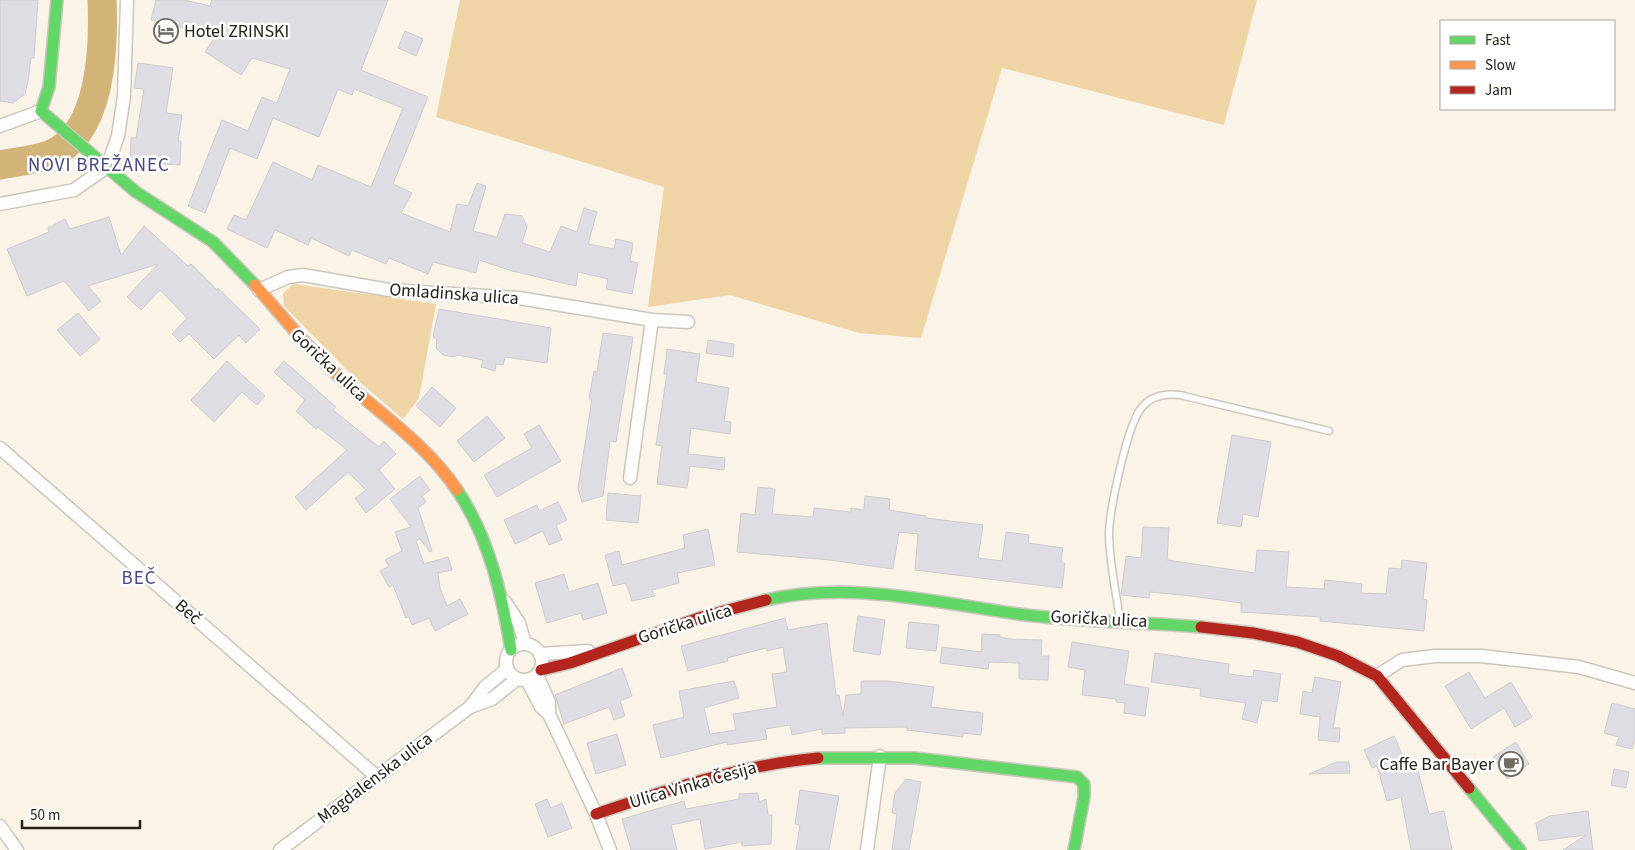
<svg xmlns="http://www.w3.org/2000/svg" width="1635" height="850" font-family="'Source Sans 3',sans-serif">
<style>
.green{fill:#efd5a5}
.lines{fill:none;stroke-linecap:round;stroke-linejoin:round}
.river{stroke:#d2b378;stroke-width:29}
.building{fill:#dfdde4;stroke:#cfccce}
.lane-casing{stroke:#ccc6bc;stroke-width:9}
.street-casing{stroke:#ccc6bc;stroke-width:15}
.fast-casing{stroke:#ccc6bc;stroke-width:14}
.slow-casing{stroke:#ccc6bc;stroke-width:14}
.jam-casing{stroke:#ccc6bc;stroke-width:14}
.lane{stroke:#fefdfc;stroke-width:6}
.street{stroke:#fefdfc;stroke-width:12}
.fast{stroke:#63d668;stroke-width:11}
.slow{stroke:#ff974d;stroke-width:11}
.jam{stroke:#b3261e;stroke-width:11}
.labels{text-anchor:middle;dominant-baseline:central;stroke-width:5;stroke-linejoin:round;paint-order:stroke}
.poi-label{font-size:18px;fill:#272116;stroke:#fff;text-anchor:start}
.street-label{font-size:18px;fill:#272116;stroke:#fff}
.neighbourhood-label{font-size:19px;letter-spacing:1px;fill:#454683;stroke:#fff}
</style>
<rect width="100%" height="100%" fill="#f9f3e8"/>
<g class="green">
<polygon points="460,0 1257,0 1224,125 1002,68 921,338 859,333 730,295 648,307 664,187 436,117"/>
<polygon points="294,284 436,304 419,398 403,419 355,378 284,306 283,293"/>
</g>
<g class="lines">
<path class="river" d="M 0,165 C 16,162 34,160 49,155 C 102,135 104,47 102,0"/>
</g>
<g class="building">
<polygon points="0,0 38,0 34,58 31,58 28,81 25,94 13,103 0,101"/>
<polygon points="156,0 184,0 210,6 212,0 388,0 361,70 428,97 393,184 412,193 401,213 450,232 457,204 468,206 477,183 486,186 473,231 497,237 505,214 522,216 527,227 522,243 550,252 561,226 577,232 584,208 597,212 588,244 614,249 616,239 633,243 630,261 638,263 632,294 606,289 608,279 578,272 576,286 512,271 479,260 476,273 433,262 428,274 389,258 386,264 352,250 349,256 311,238 308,245 275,230 267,248 227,229 234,215 246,220 273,162 312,180 318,165 371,187 403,108 354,89 352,95 338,89 319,137 273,118 257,159 230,148 205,213 188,206 222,120 248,131 262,97 277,103 290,69 252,58 241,75 205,52 218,33 186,21 185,28 151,20"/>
<polygon points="405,31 423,39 416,56 398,48"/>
<polygon points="138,63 173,68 166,113 182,115 178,141 181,141 180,165 130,162 131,138 136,138 144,89 134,88"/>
<polygon points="109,217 121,255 144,226 188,266 191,264 217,290 218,288 260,329 246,343 239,335 214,359 189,334 180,342 172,334 187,318 160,290 141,310 127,297 158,264 88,286 101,301 89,311 64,281 27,296 7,249 49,232 48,228 65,219 70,229"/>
<polygon points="439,309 551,328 547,363 505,357 503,365 496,364 495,371 481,367 483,360 458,355 454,357 443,355 436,348 437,340 433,337"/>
<polygon points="78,313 100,339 80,356 57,330"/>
<polygon points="603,333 633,337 616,442 610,441 603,496 582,502 578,488 592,399 589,399 594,371 597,372"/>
<polygon points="708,340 734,344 733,357 706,353"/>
<polygon points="667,349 700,354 696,382 729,388 724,421 731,422 730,434 691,428 688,454 725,458 724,470 690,466 687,488 657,484 662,446 656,445 667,374 664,374"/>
<polygon points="227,361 265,396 257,405 242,392 214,422 191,400"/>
<polygon points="284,361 336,407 333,410 379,447 384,441 396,454 379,470 395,489 366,513 355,498 366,490 348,472 306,510 295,497 347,450 318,427 316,429 296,411 305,400 274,372"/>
<polygon points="432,387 456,408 440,427 416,406"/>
<polygon points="487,416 505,438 474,462 457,441"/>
<polygon points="539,425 561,461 497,497 484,475 532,448 524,434"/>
<polygon points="1232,435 1271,442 1258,517 1243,514 1241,527 1217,523"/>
<polygon points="420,476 430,490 422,496 426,502 418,508 432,551 430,552 420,539 416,541 424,564 448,557 452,570 438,573 440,588 447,606 460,599 468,614 435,631 429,618 412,625 409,617 406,618 393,585 389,587 380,571 389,566 385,560 402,551 395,532 411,527 390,499"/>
<polygon points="758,487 775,489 772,514 813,517 814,508 851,512 851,508 864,510 865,496 890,499 889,510 926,516 926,518 983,525 978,558 1002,561 1006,532 1029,535 1028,543 1063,548 1061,562 1065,563 1062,588 915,570 918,534 899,532 893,569 830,560 737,552 741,513 755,515"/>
<polygon points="608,493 641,496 638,523 606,520"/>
<polygon points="558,502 567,520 556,525 562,540 549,545 543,531 515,544 504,520 537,505 539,511"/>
<polygon points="1143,527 1169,528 1167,560 1255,573 1257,550 1289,552 1286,587 1324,589 1325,580 1362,584 1361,593 1386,594 1389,568 1401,569 1402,560 1427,563 1423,599 1427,600 1424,631 1320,621 1321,617 1241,612 1241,603 1192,596 1150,592 1149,598 1121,595 1126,556 1141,558"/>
<polygon points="708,529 715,565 677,573 679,583 652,590 655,596 632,601 626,583 613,586 605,555 619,551 622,565 685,548 683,535"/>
<polygon points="564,574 569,592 598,583 607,613 583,620 581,613 547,623 535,583"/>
<polygon points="858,616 885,620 880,655 853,651"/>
<polygon points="785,618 788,630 827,623 836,695 839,695 843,716 846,695 861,694 861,681 887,681 934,687 931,707 983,713 981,735 963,733 963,737 907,730 907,727 845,728 845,733 822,734 822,729 792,735 790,725 765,729 767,739 727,745 727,742 661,758 653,725 684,717 679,691 734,681 739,698 704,708 710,734 736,730 733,714 777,707 772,674 787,672 783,647 767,651 766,648 727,658 728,661 688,671 681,646"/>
<polygon points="909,622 939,625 936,651 906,648"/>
<polygon points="982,634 1000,635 1000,637 1010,639 1042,640 1041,656 1049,656 1048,680 1019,679 1019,663 989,662 988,669 940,663 942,647 981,652"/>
<polygon points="1072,642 1129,651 1124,684 1149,688 1145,716 1124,713 1125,703 1116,702 1116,699 1082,695 1085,670 1068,667"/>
<polygon points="1155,653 1229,664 1228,674 1253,677 1254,670 1281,674 1277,702 1262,700 1257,723 1242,719 1246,703 1200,696 1201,689 1151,682"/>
<polygon points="622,668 632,696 620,701 625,716 614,720 609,707 564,724 555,695"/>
<polygon points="1469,672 1485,698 1511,682 1532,717 1515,727 1504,708 1471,729 1445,686"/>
<polygon points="1315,677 1341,682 1333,728 1340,728 1339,742 1318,740 1320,717 1300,714 1303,691 1312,693"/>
<polygon points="1612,703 1635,709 1635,739 1632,749 1616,745 1619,737 1604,733"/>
<polygon points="617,734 626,765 596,774 587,743"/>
<polygon points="1394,736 1409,770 1417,767 1429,814 1444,811 1452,850 1411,850 1401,797 1387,801 1377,766 1372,768 1364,750"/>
<polygon points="1516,742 1529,764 1507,779 1493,757"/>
<polygon points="1337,762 1349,762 1350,773 1309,774"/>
<polygon points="1614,769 1629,772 1626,788 1611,785"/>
<polygon points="906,779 921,782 909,850 892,850 897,814 892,813 895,793"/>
<polygon points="800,790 839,796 829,850 796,850 800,825 795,824"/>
<polygon points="758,793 759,802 766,799 768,815 772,815 771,844 742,846 742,842 705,849 700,819 671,825 677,850 631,850 622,819 684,801 686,809 739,799 739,794"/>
<polygon points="547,799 551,808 562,803 572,828 548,837 535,804"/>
<polygon points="1588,811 1593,850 1563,850 1586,835 1539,841 1536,823 1550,816"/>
</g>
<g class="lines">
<defs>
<path id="lane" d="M 1120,620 C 1116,592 1109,561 1109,533 C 1110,508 1127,425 1142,407 C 1152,395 1165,393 1180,395 L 1329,431"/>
<g id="street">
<polyline points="0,126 41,111"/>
<polyline points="0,204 74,190 107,167 118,136 124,96 127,0"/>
<polyline points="259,290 288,277 303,275 389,290 519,298 652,320 688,322"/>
<polyline points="0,448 376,776"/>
<polyline points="630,478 652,320"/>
<polyline points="505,602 519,623 525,644"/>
<circle cx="524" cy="662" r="18"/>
<polyline points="540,654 588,651"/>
<polyline points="537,675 549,702 549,714"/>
<polyline points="1377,676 1402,660 1435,656 1481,656 1579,667 1635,683"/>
<polyline points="527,680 541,707 549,714 596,814 610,850"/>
<polyline points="470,707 485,687 507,669"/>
<polyline points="0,826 17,850"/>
<polyline points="280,850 470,707 492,699 517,679"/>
<polyline points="867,850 880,756"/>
</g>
<g id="fast">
<polyline points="57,0 49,87 41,111 136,192 213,242 255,285"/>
<path d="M 457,490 C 489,537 502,595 511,650"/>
<path d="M 766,600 C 854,580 940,604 1026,615 C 1084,622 1143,622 1201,627"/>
<polyline points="818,758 915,758 1077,777 1084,784 1084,797 1074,850"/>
<polyline points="1469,788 1520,850"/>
</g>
<path id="slow" d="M 255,285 C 284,318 311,352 344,381 C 383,416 427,445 457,490"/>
<g id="jam">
<polyline points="1201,627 1253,633 1297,642 1338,656 1377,676 1469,788"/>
<polyline points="541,670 570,663 702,617 766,600"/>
<path d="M 596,814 C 669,789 741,765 818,758"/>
</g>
</defs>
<use href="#lane" class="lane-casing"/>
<use href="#street" class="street-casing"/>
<use href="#fast" class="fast-casing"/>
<use href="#slow" class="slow-casing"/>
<use href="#jam" class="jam-casing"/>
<use href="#lane" class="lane"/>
<use href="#street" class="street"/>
<use href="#fast" class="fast"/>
<use href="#slow" class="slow"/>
<use href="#jam" class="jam"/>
</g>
<defs>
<symbol id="hotel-ring" viewBox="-11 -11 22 22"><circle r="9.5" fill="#fff" stroke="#706a60" stroke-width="1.5"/><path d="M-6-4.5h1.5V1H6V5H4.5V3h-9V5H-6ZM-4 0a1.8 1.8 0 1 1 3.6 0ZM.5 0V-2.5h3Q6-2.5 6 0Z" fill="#706a60"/></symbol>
<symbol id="cafe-ring" viewBox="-11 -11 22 22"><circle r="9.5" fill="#fff" stroke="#706a60" stroke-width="1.5"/><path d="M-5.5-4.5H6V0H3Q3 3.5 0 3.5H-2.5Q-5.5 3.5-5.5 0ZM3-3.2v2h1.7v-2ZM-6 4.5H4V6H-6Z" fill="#706a60"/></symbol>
</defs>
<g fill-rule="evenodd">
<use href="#hotel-ring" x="152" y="17" width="28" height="28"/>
<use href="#cafe-ring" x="1497" y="750" width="28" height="28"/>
</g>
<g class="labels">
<g class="poi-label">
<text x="184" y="31">Hotel ZRINSKI</text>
<text x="1494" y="764" text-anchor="end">Caffe Bar Bayer</text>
</g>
<g class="street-label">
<text transform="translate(454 294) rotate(4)">Omladinska ulica</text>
<text transform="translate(329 365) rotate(43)">Gorička ulica</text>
<text transform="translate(188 612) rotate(41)">Beč</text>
<text transform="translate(1099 619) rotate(3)">Gorička ulica</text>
<text transform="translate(685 624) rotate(-17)">Gorička ulica</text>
<text transform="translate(375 778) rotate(-37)">Magdalenska ulica</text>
<text transform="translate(693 785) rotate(-16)">Ulica Vinka Česija</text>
</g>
<g class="neighbourhood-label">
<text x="99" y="165">NOVI BREŽANEC</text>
<text x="139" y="578">BEČ</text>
</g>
</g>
<rect x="1440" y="20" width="175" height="90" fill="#ffffff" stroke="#a9a6a2"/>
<rect x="1450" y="36" width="25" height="8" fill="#63d668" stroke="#a9a6a2"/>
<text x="1485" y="45" font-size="15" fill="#272116">Fast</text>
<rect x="1450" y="61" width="25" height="8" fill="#ff974d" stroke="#a9a6a2"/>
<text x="1485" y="70" font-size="15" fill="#272116">Slow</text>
<rect x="1450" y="86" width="25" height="8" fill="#b3261e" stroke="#a9a6a2"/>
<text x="1485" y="95" font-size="15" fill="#272116">Jam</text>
<path d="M22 820v8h118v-8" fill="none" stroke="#272116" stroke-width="2.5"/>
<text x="30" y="820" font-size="15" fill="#272116" stroke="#ffffff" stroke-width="4" paint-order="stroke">50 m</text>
</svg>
